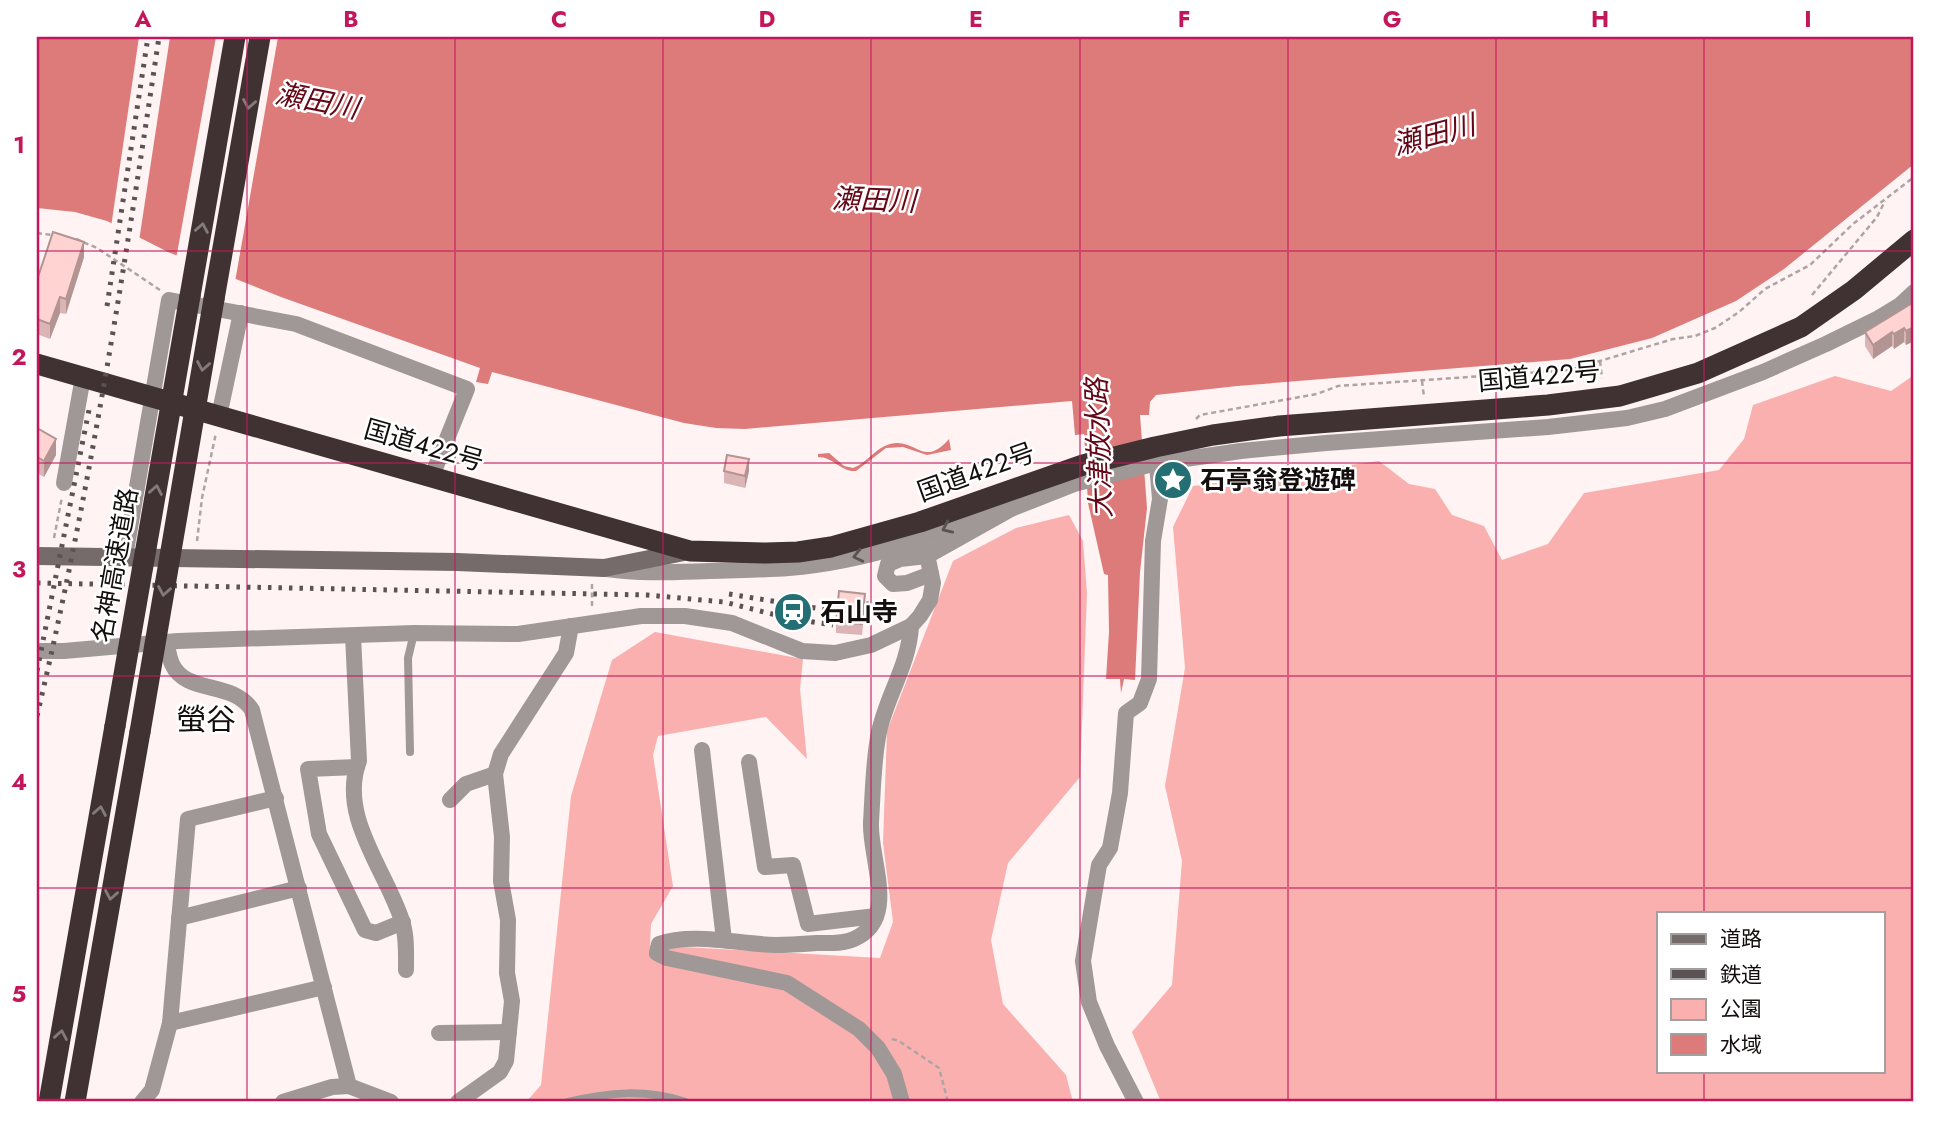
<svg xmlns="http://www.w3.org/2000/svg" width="1951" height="1139" font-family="Jost,'Noto Sans JP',sans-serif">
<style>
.green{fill:#f9b0af;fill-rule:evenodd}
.water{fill:#dd7a7a}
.pier{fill:#fff3f3}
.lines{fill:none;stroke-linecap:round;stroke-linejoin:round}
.path{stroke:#aea4a4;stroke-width:2.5;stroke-dasharray:5 3.5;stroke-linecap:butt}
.lane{stroke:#9f9897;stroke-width:8}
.street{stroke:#9f9897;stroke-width:16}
.secondary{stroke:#766b6b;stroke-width:18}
.highway{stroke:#403232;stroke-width:21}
.rail{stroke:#5b5353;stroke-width:5;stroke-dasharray:3.5 7;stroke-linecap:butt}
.highway-bridge{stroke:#403232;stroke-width:21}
.wall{fill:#dbb5b5}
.shaded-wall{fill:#b29493}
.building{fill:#ffd3d2;stroke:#b29493;stroke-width:2}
.oneway{stroke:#837a7a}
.oneway2{stroke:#5a5352}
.grid{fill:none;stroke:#c2185b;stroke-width:2;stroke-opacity:0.55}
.labels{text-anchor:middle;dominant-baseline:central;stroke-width:5;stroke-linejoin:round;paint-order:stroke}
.street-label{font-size:26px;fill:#140e0e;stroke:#fff}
.poi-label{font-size:26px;font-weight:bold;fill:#140e0e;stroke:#fff;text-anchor:start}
.water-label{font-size:28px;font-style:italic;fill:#640717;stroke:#fff}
.quarter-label{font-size:30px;fill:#140e0e;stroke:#fff}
.neatline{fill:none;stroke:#c2185b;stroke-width:2.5}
.grid-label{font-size:23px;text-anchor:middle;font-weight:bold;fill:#c2185b}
</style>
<rect width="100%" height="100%" fill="#fff3f3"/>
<g class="green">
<path d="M 1914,375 L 1914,1102 L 1161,1102 L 1132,1032 L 1172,985 L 1182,861 L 1165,786 L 1185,668 L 1173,527 L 1193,486 L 1379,461 L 1409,484 L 1435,489 L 1452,515 L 1484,526 L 1502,560 L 1548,544 L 1584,493 L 1719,470 L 1744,439 L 1753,405 L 1835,376 L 1891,391 ZM 1659,913 L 1883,913 L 1883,1071 L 1659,1071 Z"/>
<polygon points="1069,515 1083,541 1087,593 1080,777 1008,863 991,940 1003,1004 1066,1075 1073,1102 526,1102 541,1085 571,796 612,660 655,632 803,659 800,689 807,759 766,717 658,736 653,755 673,886 651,924 650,945 880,958 893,922 883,843 887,731 953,561 1016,528"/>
</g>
<g class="water">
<polygon points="37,37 1914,37 1914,164 1784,269 1736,301 1652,338 1570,359 1237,386 1156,395 1150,402 1149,415 1140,415 1147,508 1140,572 1135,680 1124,679 1121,693 1120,679 1106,679 1109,632 1108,575 1104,574 1088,503 1084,434 1075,435 1072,401 745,429 716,428 684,423 492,372 488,384 476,382 480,368 281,297 168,252 107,221 75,212 37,208"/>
<path d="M 949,439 L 951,450 L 927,455 L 903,447 L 886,448 L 856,471 C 840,472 834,457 818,457 L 818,454 L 829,453 L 844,466 L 853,468 C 867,463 875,448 890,444 C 916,437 923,469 949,439 Z"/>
</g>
<g class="pier">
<polygon points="139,37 170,37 139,241 111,227"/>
<polygon points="216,37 278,37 235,282 176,259"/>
</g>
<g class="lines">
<g class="path">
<polyline points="37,233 52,235"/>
<polyline points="76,239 97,248 160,290"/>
<polyline points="1812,295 1877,217 1885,201"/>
<polyline points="1600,361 1602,378"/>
<polyline points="1422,381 1424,397"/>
<polyline points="1196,419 1200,415 1317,394 1338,386 1570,370 1673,339 1695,336 1715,328 1739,312 1765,289 1810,265 1853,224 1914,177"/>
<polyline points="54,538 62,497"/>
<polyline points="197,541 202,498 216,433"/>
<polyline points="592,606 592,584"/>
<polyline points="867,606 868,598"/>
<polyline points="892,1039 899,1041 939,1068 948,1102"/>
</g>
<g class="lane">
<polyline points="410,752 408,658 414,633"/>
<path d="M 568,1102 C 609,1092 646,1089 686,1102"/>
</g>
<g class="street">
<polyline points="219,416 241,313"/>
<polyline points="64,483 83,377"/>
<polyline points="125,557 169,300 296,324 467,389 432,476"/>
<path d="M 607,569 C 641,574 675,572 709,571 C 736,570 763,570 789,568 C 848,563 957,538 1001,497"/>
<polyline points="931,574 907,583 893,584 885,576 888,564 900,559 927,556 1011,509 1074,484 1157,463 1241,451 1326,443 1548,427 1627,418 1665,409 1763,372 1826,344 1877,319 1900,305 1914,292"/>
<path d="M 353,636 L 359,761 C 338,816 386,870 402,921 C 407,936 406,954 406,970"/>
<path d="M 166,642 C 168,649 169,657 172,664 C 186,695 233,680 252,710 L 349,1086 L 391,1102"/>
<polyline points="37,651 64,651 178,641 414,633 518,634 641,616 685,616 732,623 802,651 835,653 871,645 911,626 920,616 930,600 933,583 920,522"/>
<polyline points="702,750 724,940"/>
<polyline points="749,762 765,867 793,865 808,924 876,916"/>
<polyline points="357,767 308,769 319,834 365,930 376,933 403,922"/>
<polyline points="450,800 466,784 495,774"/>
<polyline points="179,918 299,888"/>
<polyline points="170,1023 324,987"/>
<polyline points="439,1033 509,1032"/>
<polyline points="142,1102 152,1090 170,1023 188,819 276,798"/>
<polyline points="283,1102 332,1087 349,1086"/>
<polyline points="458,1102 500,1072 506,1061 512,1001 507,973 508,920 501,881 502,837 495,774 501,754 566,653 571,626"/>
<path d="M 902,1102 L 894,1074 L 878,1048 L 859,1029 L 787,983 L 667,958 L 657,953 L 659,944 C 692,932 739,944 775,945 C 789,945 803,944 817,943 C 829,943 843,944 854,939 C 900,919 869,859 871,822 C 873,793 873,761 879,732 C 887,695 909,665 911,626"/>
<polyline points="1136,1102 1107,1046 1089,1002 1083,961 1099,865 1110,848 1120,793 1126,713 1140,703 1149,679 1153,541 1160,499 1156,453"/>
</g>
<polyline class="secondary" points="37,556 457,562 604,568 689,551"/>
<g class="highway">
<polyline points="190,296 235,37"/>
<polyline points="214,299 260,37"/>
<polyline points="37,364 690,551 766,553 798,552 831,547 920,522 1083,465 1155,447 1213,435 1279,426 1548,405 1620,396 1698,373 1801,327 1854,290 1914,240"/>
<polyline points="49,1102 115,726"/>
<polyline points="75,1102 140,732"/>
</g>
<g class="rail">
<polyline points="107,306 148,37"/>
<polyline points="37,583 647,595 724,602 792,619 833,625"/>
<polyline points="729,594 834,611"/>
<polyline points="37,671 89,410"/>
<path d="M 37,716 C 90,492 125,265 159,37"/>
</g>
<g class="highway-bridge">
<polyline points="115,726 190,296"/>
<polyline points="140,732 214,299"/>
</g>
</g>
<g class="wall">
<polygon points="84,257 66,314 60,313 50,339 37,334 37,280"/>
<polygon points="1914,302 1914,341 1906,345 1904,342 1894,349 1892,346 1873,359 1865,346 1865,332"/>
<polygon points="37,428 56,455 44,477 37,473"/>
<polygon points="724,471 749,471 745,488 724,483"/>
<polygon points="865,605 862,635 836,633 836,622"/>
</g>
<g class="shaded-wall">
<polygon points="84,242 84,257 66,314 66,299"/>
<polygon points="60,297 60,313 50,339 50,324"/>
<polygon points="1914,327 1914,341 1906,345 1906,331"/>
<polygon points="1904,328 1904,342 1894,349 1894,334"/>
<polygon points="1892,332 1892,346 1873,359 1873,345"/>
<polygon points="56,439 56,455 44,477 44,461"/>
<polygon points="749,459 749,471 745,488 745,476"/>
</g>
<g class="building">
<polygon points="53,232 84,242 66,299 60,297 50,324 37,319 37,280"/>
<polygon points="1914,302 1914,327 1906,331 1904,328 1894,334 1892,332 1873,345 1865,332"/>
<polygon points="37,428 56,439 44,461 37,457"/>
<polygon points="727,455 749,459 745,476 724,471"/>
<polygon points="839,591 865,594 862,624 836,622"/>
</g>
<defs><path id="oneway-chevron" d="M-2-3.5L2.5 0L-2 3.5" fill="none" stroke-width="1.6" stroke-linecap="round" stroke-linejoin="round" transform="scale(1.75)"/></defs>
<g class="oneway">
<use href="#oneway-chevron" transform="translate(249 104) rotate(100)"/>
<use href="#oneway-chevron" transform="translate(202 228) rotate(-80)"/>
<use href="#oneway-chevron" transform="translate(203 366) rotate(100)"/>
<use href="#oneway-chevron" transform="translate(156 490) rotate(-80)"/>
<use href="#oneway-chevron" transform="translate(164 591) rotate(100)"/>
<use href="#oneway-chevron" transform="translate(100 811) rotate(-80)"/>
<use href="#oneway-chevron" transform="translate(111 895) rotate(100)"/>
<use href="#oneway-chevron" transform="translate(61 1035) rotate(-80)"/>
</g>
<g class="oneway2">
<use href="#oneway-chevron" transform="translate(947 528) rotate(156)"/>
<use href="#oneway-chevron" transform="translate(858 556) rotate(167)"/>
</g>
<path class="grid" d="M 247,37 L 247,1102M 455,37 L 455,1102M 663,37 L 663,1102M 871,37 L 871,1102M 1080,37 L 1080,1102M 1288,37 L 1288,1102M 1496,37 L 1496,1102M 1704,37 L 1704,913M 37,251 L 1914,251M 37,463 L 1914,463M 37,676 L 1914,676M 37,888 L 1914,888M 1704,1071 L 1704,1102"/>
<defs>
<symbol id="sight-disc" viewBox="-11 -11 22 22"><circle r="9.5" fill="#246f73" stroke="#fff"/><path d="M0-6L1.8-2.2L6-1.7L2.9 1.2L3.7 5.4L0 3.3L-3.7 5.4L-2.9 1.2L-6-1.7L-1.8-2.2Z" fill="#fff"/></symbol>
<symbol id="station-disc" viewBox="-11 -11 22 22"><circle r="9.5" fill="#246f73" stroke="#fff"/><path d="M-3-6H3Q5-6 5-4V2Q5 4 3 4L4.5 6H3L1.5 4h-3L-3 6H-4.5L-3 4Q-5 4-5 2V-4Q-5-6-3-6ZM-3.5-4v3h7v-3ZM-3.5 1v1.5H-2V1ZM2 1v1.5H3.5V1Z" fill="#fff"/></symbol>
</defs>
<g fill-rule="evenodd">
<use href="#sight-disc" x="1151" y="458" width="44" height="44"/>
<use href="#station-disc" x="771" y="590" width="44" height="44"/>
</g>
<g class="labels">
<g class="street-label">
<text transform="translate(1539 376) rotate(-5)">国道422号</text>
<text transform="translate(424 445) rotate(16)">国道422号</text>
<text transform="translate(976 472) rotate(-20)">国道422号</text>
<text transform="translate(115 565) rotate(-80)">名神高速道路</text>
</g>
<g class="poi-label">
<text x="1200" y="480">石亭翁登遊碑</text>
<text x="820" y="612">石山寺</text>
</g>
<g class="water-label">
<text transform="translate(317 101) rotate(11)">瀬田川</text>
<text transform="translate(1434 135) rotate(-15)">瀬田川</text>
<text transform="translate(874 200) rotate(2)">瀬田川</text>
<text transform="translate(1099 448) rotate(-92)">大津放水路</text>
</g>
<g class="quarter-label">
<text x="206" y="719">螢谷</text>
</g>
</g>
<rect width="1951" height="1139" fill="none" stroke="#ffffff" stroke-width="77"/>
<rect x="1657" y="912" width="228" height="161" fill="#ffffff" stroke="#a19f9f" stroke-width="2"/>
<rect x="1671" y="934" width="35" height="10" fill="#766b6b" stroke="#a19f9f" stroke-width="2"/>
<text x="1720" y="946" font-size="21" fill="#140e0e">道路</text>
<rect x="1671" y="969" width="35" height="10" fill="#5b5353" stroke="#a19f9f" stroke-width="2"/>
<text x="1720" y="982" font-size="21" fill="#140e0e">鉄道</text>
<rect x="1671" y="999" width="35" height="21" fill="#f9b0af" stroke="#a19f9f" stroke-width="2"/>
<text x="1720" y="1016" font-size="21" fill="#140e0e">公園</text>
<rect x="1671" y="1034" width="35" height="21" fill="#dd7a7a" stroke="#a19f9f" stroke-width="2"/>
<text x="1720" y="1052" font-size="21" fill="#140e0e">水域</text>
<rect x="38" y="38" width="1874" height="1062" class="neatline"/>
<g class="grid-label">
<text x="143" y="27">A</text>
<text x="351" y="27">B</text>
<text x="559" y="27">C</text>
<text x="767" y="27">D</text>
<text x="976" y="27">E</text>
<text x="1184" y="27">F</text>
<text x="1392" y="27">G</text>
<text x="1600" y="27">H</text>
<text x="1808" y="27">I</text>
<text x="19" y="153">1</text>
<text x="19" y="365">2</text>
<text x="19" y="577">3</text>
<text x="19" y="790">4</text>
<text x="19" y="1002">5</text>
</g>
</svg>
